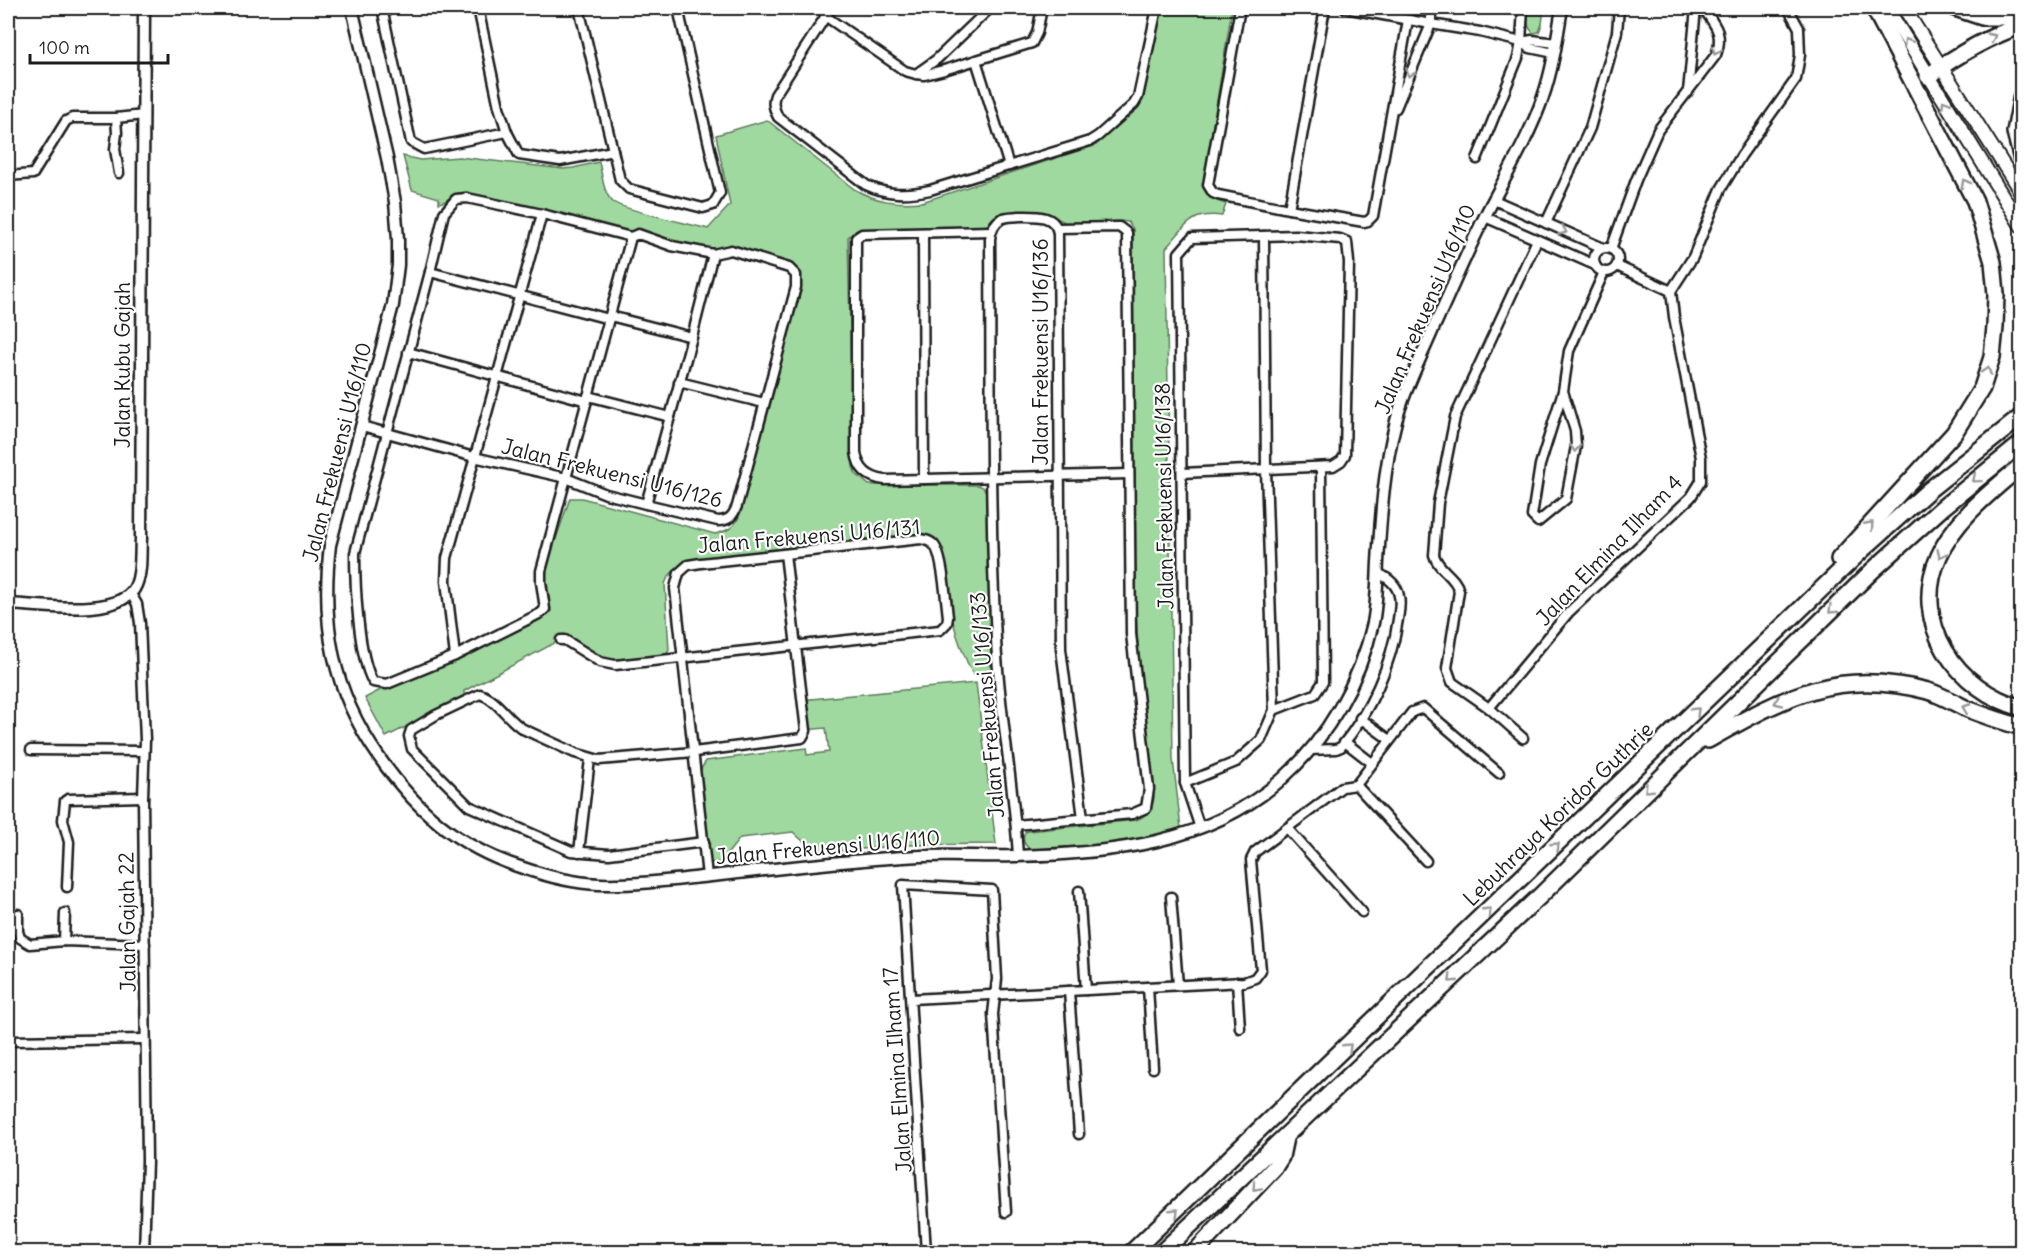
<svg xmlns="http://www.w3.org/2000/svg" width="2029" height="1260" font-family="Delius,sans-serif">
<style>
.green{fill:#9fd99f;stroke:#5e7a5e;stroke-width:1.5}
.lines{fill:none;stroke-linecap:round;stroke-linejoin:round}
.minor-casing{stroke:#1c1c1c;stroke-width:13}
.tertiary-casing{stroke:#1c1c1c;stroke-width:15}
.secondary-casing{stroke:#1c1c1c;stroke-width:16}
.motorway-casing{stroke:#1c1c1c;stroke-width:20}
.minor{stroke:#fff;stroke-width:8}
.tertiary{stroke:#fff;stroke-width:10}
.secondary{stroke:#fff;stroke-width:12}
.motorway{stroke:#fff;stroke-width:15}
.oneway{stroke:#999}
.labels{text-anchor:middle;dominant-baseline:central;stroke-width:4.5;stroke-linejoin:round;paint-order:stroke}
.street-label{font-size:21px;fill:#1c1c1c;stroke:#fff}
</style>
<rect width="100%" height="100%" fill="#fff"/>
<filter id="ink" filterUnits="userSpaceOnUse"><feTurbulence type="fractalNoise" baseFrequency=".0167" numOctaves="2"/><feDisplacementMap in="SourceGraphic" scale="12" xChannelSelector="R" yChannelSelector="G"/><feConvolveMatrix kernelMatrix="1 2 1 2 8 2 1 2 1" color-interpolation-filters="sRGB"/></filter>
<g filter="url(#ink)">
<g class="green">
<path d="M 1160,8 L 1232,8 L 1205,175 C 1205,193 1207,199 1226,204 L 1222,216 C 1190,212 1186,226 1166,248 L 1173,759 L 1181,829 L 1176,832 L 1127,842 L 1031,850 C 1025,846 1021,840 1025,832 L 1029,831 L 1136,820 C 1147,816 1152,809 1154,798 L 1138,648 L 1136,612 L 1133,229 L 1128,222 L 1120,221 L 1066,223 L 1046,212 L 1004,212 L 996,216 L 988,225 L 981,227 L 857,230 L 848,237 L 853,467 L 856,474 L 869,485 L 978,485 L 983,487 L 988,495 L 991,672 L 973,674 C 952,635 948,598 941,555 L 923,540 L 684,565 C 675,569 668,574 665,584 L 669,650 L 663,660 L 616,666 L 562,639 L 464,691 L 464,697 L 461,699 L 386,737 L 365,698 L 386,687 L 464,657 L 551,612 L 545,577 L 546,568 L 570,498 L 582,498 L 715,534 C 727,531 734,528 739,517 L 801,288 L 799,278 L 789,264 L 781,261 L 736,248 L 713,255 L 668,244 L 631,232 L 619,232 L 466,192 C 453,192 447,203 439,203 L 439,198 L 412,190 L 403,156 L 420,160 L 459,157 L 563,169 L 573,168 L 599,162 C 602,173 603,194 613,202 C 623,210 691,224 708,229 L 730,205 L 716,135 L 767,120 L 854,189 C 876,202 897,204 922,202 L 1096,145 L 1138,105 L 1143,99 Z"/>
<polygon points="1367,8 1428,8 1426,14 1422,16"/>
<path d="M 1529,8 L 1544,8 L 1542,24 L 1539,32 L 1534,33 C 1525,27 1528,17 1529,8 Z"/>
<polygon points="976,683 996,844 907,845 816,853 793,832 740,838 721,862 710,863 699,772 706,761 806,748 807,755 829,752 826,728 804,730 801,700"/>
</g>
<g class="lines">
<defs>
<g id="minor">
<polyline points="382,8 411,142 424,149 507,132 519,155 560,161 613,151"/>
<polyline points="478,8 499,107 507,132"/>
<polyline points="579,8 620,180 629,189 703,208 713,205 720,193 678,8"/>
<path d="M 831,8 L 775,95 C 772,103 774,109 778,117 L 866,185 C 887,195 907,195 930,190 L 1090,141 L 1098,136 L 1134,104 L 1138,97 L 1157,8"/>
<polyline points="1240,8 1208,185 1213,193 1218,195 1289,209 1325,8"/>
<polyline points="1345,8 1431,24 1480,32 1521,42 1530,48 1554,53"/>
<polyline points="825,16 905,71 916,74 924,75 944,70 1032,43 1037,33 1042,8"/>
<polyline points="1521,42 1532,40 1556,43"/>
<polyline points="976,60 1009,166"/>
<polyline points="916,74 937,59 990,8"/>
<polyline points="1688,92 1696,8"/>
<polyline points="1396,108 1431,24 1431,8"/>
<polyline points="1477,159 1518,58 1521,42 1523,8"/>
<polyline points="119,173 115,149 117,133 116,118 144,115"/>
<polyline points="8,176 33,174 66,121 72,118 116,118"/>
<polyline points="1494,200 1603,248"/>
<polyline points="1289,209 1364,222 1368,221 1373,216 1408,20"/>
<path d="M 542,214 L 447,558 L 446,581 L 455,656 L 387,684 L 373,682 C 358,656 355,585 355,553 L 430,272 L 444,213 L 456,199 L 467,198 L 542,214 L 631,237"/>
<polyline points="1485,217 1595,265"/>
<polyline points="1546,223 1590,128 1617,32 1619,8"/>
<path d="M 991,231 L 862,234 L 856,238 L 856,452 C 858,469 868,478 885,480 L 1129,474"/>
<polyline points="923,233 924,479"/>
<polyline points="1264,236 1266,469 1274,710"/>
<circle cx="1606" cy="260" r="12"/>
<path d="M 1611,249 L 1636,180 L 1658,130 L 1716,55 C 1724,33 1715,25 1703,8"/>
<polyline points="1617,266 1671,291"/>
<polyline points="430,272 609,319"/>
<polyline points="1671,291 1693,257 1721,189 1741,156 1796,79 1800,55 1799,28 1788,8"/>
<polyline points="610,316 692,337"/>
<polyline points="408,352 587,401"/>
<polyline points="679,382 764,403"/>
<polyline points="1563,391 1575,431 1576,446 1566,499 1538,522 1532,516 1540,465 1563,391 1569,351 1604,272"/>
<polyline points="588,396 670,417"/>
<path d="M 362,426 L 474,457 L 566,478 L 606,494 L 646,504 L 718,521 C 729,521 733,516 737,506 L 796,287 L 796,275 L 789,268 L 731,250 L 713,254 L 672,246 L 638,234 L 631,237 C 601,348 571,459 541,571 L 541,582 L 545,609 L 541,613 L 455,656"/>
<polyline points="1182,473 1333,466 1341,461 1345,455 1349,262 1347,242 1340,239 1296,235 1192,238 1179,253 1185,783 1200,828"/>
<polyline points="646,504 692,337 713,254"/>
<polyline points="131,594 137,604 140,623 145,740 143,797 147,1161 144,1252"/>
<path d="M 561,640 L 565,640 L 600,662 L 615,665 L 940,630 L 947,623 L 948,617 C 946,602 943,555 934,545 C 931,541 926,540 921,539 L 701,563 L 688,565 L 679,573 L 675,588 L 707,876"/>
<polyline points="1489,708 1569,612 1691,497 1701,481 1701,458 1674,317 1671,291"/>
<polyline points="1360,718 1390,740"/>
<path d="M 1523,738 L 1489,708 L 1452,682 L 1447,668 L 1459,591 C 1455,575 1438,570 1434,555 L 1438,503 L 1455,417 L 1537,240"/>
<polyline points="1345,742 1372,763"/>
<polyline points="31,750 144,751"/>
<path d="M 1310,750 L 1336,749 L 1341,747 C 1370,712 1392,664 1398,619 C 1399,612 1401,603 1399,596 C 1397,584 1387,577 1377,573"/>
<polyline points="1185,783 1236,762 1261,740 1274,710 1315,694 1323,682 1321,467"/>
<polyline points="1356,785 1426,861"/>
<polyline points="1016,825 1132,814 1146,808 1149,789 1131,634 1127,233 1119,227 1057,228"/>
<polyline points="1287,828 1362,912"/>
<path d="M 704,842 L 609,854 L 571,851 L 469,806 L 412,749 L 409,736 L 411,730 L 436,715 L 480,694 C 497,699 507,719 523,729 L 575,753 L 599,760 L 694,752 L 802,738 L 806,731 L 785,554"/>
<polyline points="579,852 590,759"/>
<path d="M 1018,856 C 1014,784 999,712 996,639 C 989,506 991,372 990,239 C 991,231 994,223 1001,219 C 1007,216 1014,217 1020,216 C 1035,216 1055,214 1058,233 L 1061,649 L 1083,818"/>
<polyline points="67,887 69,842 63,820 65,801 68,799 143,797"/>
<polyline points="1079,891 1086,990"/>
<polyline points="1171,897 1178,985"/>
<polyline points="18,914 18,931 20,938 30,944 64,941 145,944"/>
<polyline points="64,941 65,913"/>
<polyline points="1237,982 1240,1028"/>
<polyline points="1148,987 1153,1068"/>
<polyline points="1069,991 1079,1134"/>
<polyline points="911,999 1244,982 1255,978 1261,970 1251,860 1255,852 1342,787 1356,785 1412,712 1423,708 1499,773"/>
<polyline points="8,1041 145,1039"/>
<polyline points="926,1252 903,885 992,890 997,979 993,1014 1006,1212"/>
</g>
<g id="tertiary">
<path d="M 352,8 L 387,158 L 395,202 L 398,239 L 398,265 L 393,305 L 330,545 C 321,624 332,690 379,757 C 416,810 458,847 520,867 C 546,876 572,883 599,884 C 636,885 674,880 711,876 C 775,869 839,861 903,857 C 940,854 978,857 1015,856 C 1109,854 1209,844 1282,779 C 1327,739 1360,681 1373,623 C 1377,603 1377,582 1378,562 C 1381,514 1384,467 1396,421 C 1405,388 1421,358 1434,327 C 1451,290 1467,252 1485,216 C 1505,177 1529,138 1543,97 C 1553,68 1557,38 1562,8"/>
<path d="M 8,604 C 37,605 123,619 136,585 C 142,571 140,554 141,539 L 144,8"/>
</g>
<g id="secondary">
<polyline points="1887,8 2022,227"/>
<polyline points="1904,8 2022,194"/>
</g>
<g id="motorway">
<polyline points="1955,8 1982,17 2022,17"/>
<path d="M 1928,76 C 1957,55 1988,37 2022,25"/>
<polyline points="2022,95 2015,132 2022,160"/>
<path d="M 2022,465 C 1992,491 1955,519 1939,556 C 1909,622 1957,691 2022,708"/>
<polyline points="1839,559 1954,433 1982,388 1992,357 1995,327 1996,294 1993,262 1975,201 1874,8"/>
<path d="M 1708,740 C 1785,697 1836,667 1928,691 C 1941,695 1953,702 1965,708 C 1983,715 2003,722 2022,727"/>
<polyline points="1132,1252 1861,551 1929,490 2022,416"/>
<polyline points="1162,1252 1540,896 1872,571 1942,508 2022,443"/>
<polyline points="1195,1252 1274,1168 1281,1157 1285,1138"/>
</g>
</defs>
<use href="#minor" class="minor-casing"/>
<use href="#tertiary" class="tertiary-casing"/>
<use href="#secondary" class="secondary-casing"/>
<use href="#motorway" class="motorway-casing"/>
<use href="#minor" class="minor"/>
<use href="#tertiary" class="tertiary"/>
<use href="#secondary" class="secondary"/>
<use href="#motorway" class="motorway"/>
</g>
<defs><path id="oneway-chevron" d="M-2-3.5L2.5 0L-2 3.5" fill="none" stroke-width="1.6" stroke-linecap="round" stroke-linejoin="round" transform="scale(1.5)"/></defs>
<g class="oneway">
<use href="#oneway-chevron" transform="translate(1992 37) rotate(-28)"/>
<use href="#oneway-chevron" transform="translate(1907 42) rotate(-121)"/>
<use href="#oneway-chevron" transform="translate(1716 51) rotate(114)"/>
<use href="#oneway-chevron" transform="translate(1410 73) rotate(112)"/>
<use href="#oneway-chevron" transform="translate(1945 104) rotate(-122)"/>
<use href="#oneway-chevron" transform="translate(1965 183) rotate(-118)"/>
<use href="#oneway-chevron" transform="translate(1563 231) rotate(24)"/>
<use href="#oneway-chevron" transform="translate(1987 371) rotate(-72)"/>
<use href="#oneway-chevron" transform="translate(1575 448) rotate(94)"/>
<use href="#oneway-chevron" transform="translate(1976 479) rotate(140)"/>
<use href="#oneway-chevron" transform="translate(1870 525) rotate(-48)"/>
<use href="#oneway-chevron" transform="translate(1941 554) rotate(115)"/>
<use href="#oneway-chevron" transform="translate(1832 610) rotate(136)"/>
<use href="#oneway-chevron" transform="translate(1778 702) rotate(156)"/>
<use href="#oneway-chevron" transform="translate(1966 708) rotate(-158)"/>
<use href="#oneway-chevron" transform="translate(1696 711) rotate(-44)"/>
<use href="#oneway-chevron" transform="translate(1648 789) rotate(136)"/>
<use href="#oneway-chevron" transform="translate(1556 846) rotate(-44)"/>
<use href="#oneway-chevron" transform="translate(1488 911) rotate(-44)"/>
<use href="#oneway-chevron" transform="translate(1452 979) rotate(136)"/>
<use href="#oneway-chevron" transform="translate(1348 1047) rotate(-44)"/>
<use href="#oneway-chevron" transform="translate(1256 1187) rotate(133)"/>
<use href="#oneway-chevron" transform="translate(1175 1212) rotate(-44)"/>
</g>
</g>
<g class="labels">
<g class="street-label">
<text transform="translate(1425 309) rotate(-67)">Jalan Frekuensi U16/110</text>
<text transform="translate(1040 352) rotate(-90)">Jalan Frekuensi U16/136</text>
<text transform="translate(122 365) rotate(-90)">Jalan Kubu Gajah</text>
<text transform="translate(337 452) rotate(-76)">Jalan Frekuensi U16/110</text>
<text transform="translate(612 473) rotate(14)">Jalan Frekuensi U16/126</text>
<text transform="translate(1164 496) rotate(-91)">Jalan Frekuensi U16/138</text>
<text transform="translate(809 536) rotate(-5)">Jalan Frekuensi U16/131</text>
<text transform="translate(1609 550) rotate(-46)">Jalan Elmina Ilham 4</text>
<text transform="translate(987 705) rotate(-95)">Jalan Frekuensi U16/133</text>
<text transform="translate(1558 814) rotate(-44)">Lebuhraya Koridor Guthrie</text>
<text transform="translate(828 847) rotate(-5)">Jalan Frekuensi U16/110</text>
<text transform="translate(127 922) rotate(-91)">Jalan Gajah 22</text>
<text transform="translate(897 1070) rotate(-94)">Jalan Elmina Ilham 17</text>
</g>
</g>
<rect width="2029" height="1260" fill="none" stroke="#fff" stroke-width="30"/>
<rect x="15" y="15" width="1999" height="1230" fill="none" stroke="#1c1c1c" stroke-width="2" filter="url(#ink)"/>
<path d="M30 54v9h138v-9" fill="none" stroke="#1c1c1c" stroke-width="3"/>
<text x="39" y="54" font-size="18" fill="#1c1c1c" stroke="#ffffff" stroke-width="4.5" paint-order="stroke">100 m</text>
</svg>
